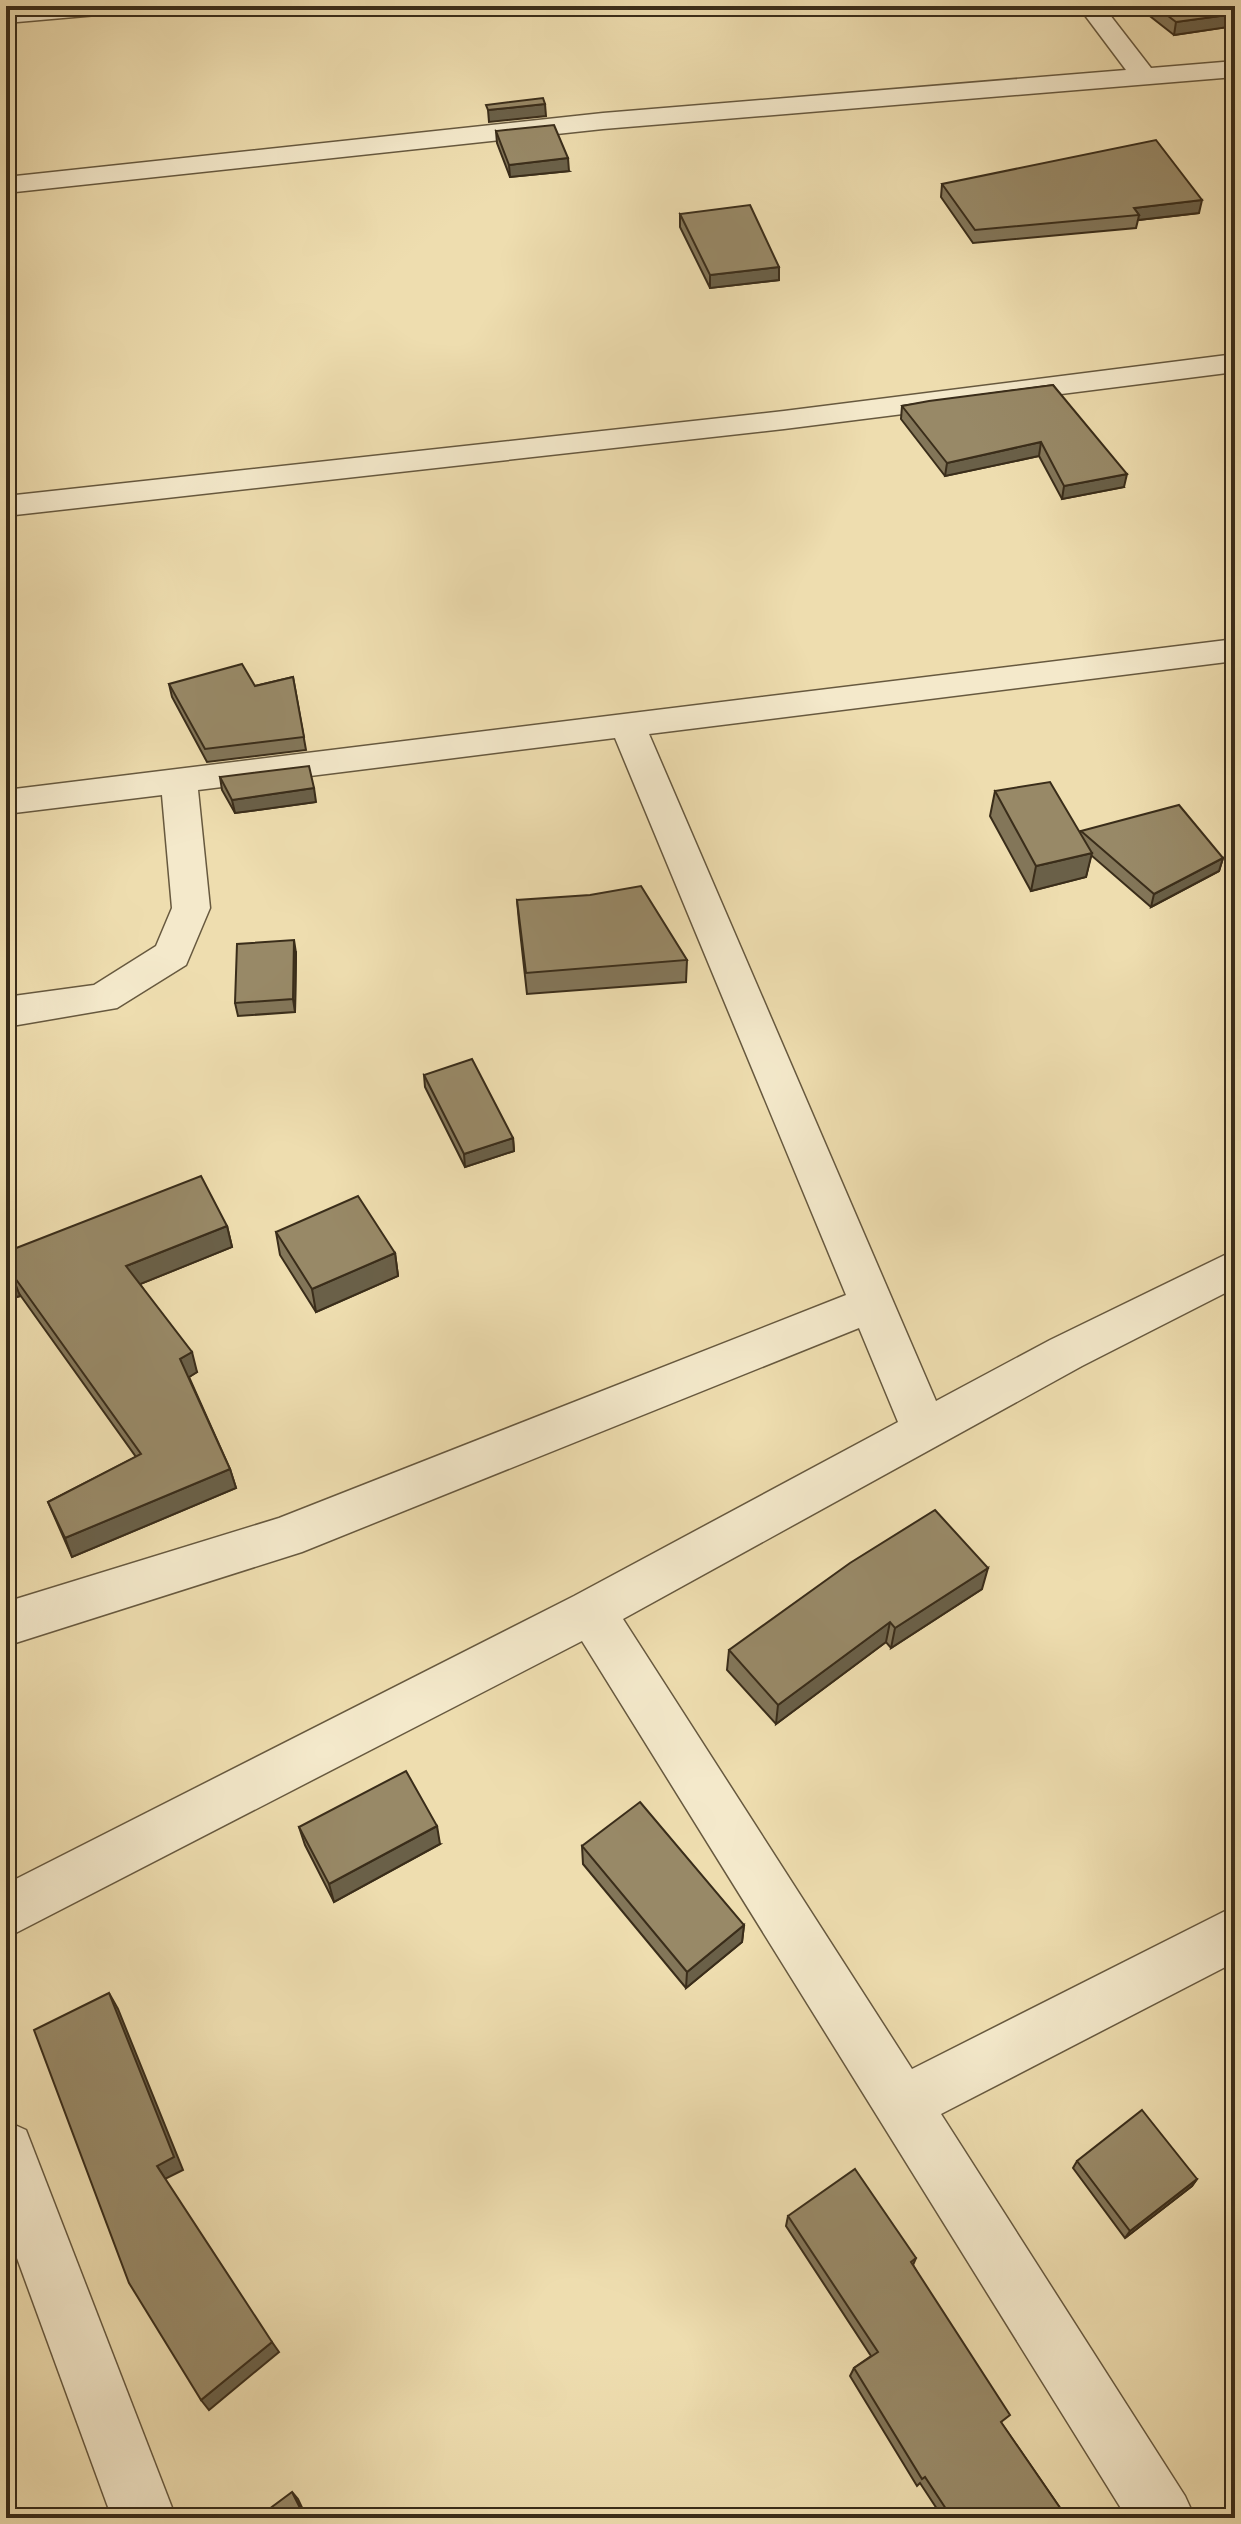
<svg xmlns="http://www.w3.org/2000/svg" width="1241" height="2524" font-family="'Libre Caslon Text',serif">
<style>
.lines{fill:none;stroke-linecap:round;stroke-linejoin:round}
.minor-casing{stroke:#67593f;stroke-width:3}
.minor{fill:#f4e9cb;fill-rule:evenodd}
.wall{fill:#837659;stroke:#3a2d1a;stroke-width:2}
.shaded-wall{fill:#6a6048;stroke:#3a2d1a;stroke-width:2}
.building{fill:#988967;stroke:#3a2d1a;stroke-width:2}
</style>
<rect width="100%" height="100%" fill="#eeddaf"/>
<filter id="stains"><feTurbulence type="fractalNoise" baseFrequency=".0025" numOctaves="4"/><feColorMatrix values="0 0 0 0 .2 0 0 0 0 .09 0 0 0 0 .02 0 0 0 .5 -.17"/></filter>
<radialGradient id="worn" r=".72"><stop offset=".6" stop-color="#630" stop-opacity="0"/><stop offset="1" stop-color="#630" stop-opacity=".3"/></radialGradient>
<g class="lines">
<defs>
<g id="minor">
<polygon points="35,6 132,6 129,11 120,13 6,23 6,9"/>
<polygon points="1078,6 1103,6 1151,68 1235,61 1235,77 603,129 6,193 6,177 603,113 1126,70"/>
<polygon points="1235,354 1235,372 784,429 6,516 6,496 784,411"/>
<polygon points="1235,639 1235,661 649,734 936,1401 1050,1340 1235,1250 1235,1288 1082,1366 623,1619 912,2069 1235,1906 1235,1962 941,2114 1185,2496 1195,2518 1127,2518 582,1641 6,1938 6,1884 574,1596 898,1422 859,1328 302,1552 6,1646 6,1602 279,1518 846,1295 615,738 198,790 210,908 186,965 117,1008 6,1027 6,997 94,985 156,946 172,908 162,795 6,814 6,790"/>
<polygon points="6,2121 26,2130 176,2518 112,2518 6,2228"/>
</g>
</defs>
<use href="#minor" class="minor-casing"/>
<use href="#minor" class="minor"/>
</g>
<g class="wall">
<polygon points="1137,6 1235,6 1235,26 1174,35"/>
<polygon points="496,131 569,171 510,177 497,143"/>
<polygon points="942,184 1199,213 1138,220 1136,228 973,243 941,197"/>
<polygon points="680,214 779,267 779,280 710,288 680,227"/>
<polygon points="1053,385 1124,487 1062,499 1039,456 945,476 901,419 902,406"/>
<polygon points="293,677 306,750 207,762 172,697 169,684 255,686"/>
<polygon points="220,777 316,802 235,813 222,790"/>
<polygon points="995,791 1080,833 1081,831 1223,858 1219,871 1151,907 1091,855 1086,877 1031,891 990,816"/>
<polygon points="517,900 687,960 686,982 527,994 519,922"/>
<polygon points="296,953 295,1012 238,1016 235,1003"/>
<polygon points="424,1075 513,1138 514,1151 465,1167 425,1087"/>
<polygon points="227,1226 232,1247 140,1284 197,1372 189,1377 230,1469 236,1488 72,1557 48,1502 136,1457 18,1292 20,1296 6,1300 6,1252"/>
<polygon points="276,1232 395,1253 398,1276 316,1312 280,1255"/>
<polygon points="982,1589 891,1648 886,1642 776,1724 727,1670 729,1650"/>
<polygon points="299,1827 440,1844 334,1902 305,1845"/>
<polygon points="582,1846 744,1925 742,1942 686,1988 583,1864"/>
<polygon points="1077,2161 1197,2179 1192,2186 1125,2238 1073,2168"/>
<polygon points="788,2216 916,2258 913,2265 1002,2424 1067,2518 943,2518 920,2483 917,2486 850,2376 854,2368 871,2356 786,2226"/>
</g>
<g class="shaded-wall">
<polygon points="1235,14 1235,26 1174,35 1176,22"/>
<polygon points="545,104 546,116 489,122 488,110"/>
<polygon points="568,158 569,171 510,177 509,165"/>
<polygon points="1202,200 1199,213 1138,220 1139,215 1134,208"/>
<polygon points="779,267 779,280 710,288 710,275"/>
<polygon points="1041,442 1039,456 945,476 947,463"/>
<polygon points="1127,474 1124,487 1062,499 1064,486"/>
<polygon points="314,788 316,802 235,813 232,800"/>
<polygon points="1092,853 1086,877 1031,891 1036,866"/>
<polygon points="1223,858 1219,871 1151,907 1154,894"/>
<polygon points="294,940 296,953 295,1012 293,999"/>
<polygon points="513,1138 514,1151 465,1167 464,1154"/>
<polygon points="227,1226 232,1247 133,1287 126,1266"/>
<polygon points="395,1253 398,1276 316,1312 312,1289"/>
<polygon points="12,1275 20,1296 6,1300 6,1277"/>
<polygon points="192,1352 197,1372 186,1379 180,1359"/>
<polygon points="230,1469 236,1488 72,1557 65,1538"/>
<polygon points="988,1568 982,1589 891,1648 895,1628"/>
<polygon points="890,1622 886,1642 776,1724 778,1705"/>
<polygon points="437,1826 440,1844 334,1902 329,1884"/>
<polygon points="744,1925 742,1942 686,1988 687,1972"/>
<polygon points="109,1993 118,2009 183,2170 165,2179 157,2166"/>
<polygon points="1197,2179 1192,2186 1125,2238 1130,2231"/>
<polygon points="272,2342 279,2352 209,2410 201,2400"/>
<polygon points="292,2492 298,2499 307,2518 305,2518"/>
</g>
<g class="building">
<polygon points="1155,6 1235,6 1235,14 1176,22"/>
<polygon points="543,98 545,104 488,110 486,105"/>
<polygon points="554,125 568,158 509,165 496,131"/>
<polygon points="1156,140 1202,200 1134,208 1139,215 975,230 942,184"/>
<polygon points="750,205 779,267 710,275 680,214"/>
<polygon points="1053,385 1127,474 1064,486 1041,442 947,463 902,406 929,401"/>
<polygon points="242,664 255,686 293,677 304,737 205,749 169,684"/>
<polygon points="309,766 314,788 232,800 220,777"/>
<polygon points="1050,782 1092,853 1036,866 995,791"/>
<polygon points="1179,805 1223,858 1154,894 1081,831"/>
<polygon points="641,886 687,960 526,973 517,900 590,895"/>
<polygon points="294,940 293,999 235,1003 237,944"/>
<polygon points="472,1059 513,1138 464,1154 424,1075"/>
<polygon points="201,1176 227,1226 126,1266 192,1352 180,1359 230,1469 65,1538 48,1502 141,1454 10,1271 12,1275 6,1277 6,1252"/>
<polygon points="358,1196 395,1253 312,1289 276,1232"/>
<polygon points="935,1510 988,1568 895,1628 890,1622 778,1705 729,1650 850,1563"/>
<polygon points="406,1771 437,1826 329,1884 299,1827"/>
<polygon points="640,1802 744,1925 687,1972 582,1846"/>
<polygon points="109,1993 174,2157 157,2166 272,2342 201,2400 129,2283 34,2030"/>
<polygon points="1142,2110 1197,2179 1130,2231 1077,2161"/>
<polygon points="855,2169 916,2258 911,2262 1010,2415 1001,2422 1067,2518 952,2518 925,2477 922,2479 854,2368 878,2352 788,2216"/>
<polygon points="292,2492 305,2518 257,2518"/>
</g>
<rect width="1241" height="2524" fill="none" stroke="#eeddaf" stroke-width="32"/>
<rect x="8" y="8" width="1225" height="2508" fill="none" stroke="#3a2d1a" stroke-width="4"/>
<rect x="16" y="16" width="1209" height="2492" fill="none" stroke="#3a2d1a" stroke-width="2"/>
<rect width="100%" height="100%" filter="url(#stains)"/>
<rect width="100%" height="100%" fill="url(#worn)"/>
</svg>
